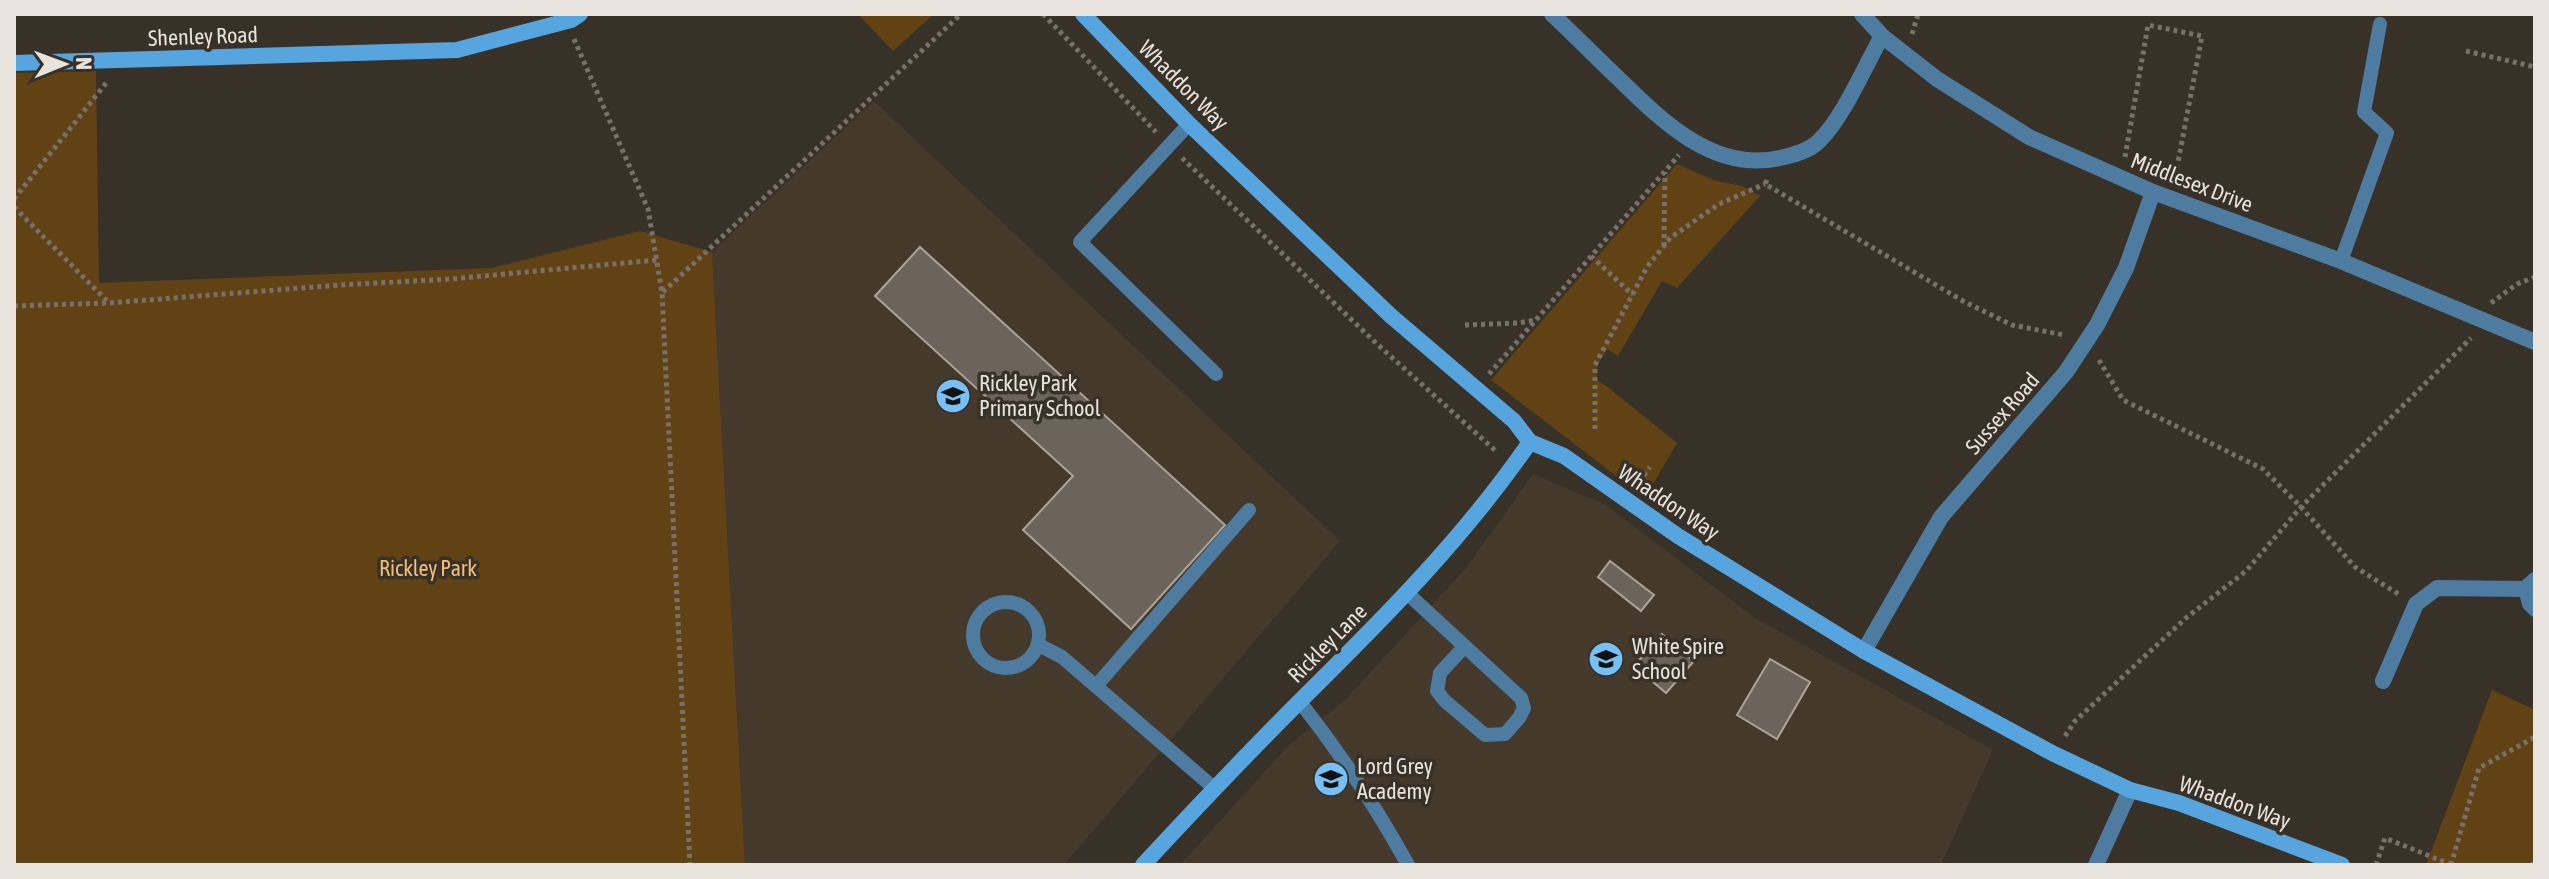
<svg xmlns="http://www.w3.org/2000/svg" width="2549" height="879" font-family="'Asap Condensed',sans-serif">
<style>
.built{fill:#45392b}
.green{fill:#614215}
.building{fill:#6c645a;stroke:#aca499;stroke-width:2}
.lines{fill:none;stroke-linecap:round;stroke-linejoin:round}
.path{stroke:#787169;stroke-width:5;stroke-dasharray:4 4;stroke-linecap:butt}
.lane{stroke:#4e7ca0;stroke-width:14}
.street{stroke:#4e7ca0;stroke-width:16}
.secondary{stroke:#57a5de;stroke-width:16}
.labels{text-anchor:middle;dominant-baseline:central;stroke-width:7;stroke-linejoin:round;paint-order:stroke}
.street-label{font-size:22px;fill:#e8e3dd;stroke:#383128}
.poi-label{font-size:22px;fill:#e8e3dd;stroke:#383128;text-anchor:start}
.park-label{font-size:22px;fill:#f5be76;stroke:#383128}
</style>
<rect width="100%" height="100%" fill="#383128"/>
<g class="built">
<polygon points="874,101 1340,541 1064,865 745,865 712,252"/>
<polygon points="1533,474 1606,505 1755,618 1993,750 1941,865 1180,865 1289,745 1345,700 1466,568"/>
</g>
<g class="green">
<polygon points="858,14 934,14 893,51"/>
<polygon points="96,71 99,283 492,268 640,231 712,252 745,865 14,865 14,73"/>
<polygon points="1677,164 1713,180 1742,186 1760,196 1677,288 1662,281 1618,356 1607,349 1597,366 1597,380 1609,388 1677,443 1645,498 1491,380"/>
<polygon points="2492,690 2535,710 2535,865 2426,865"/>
</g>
<g class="building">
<polygon points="920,247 1225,525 1131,629 1023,530 1073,476 875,296"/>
<polygon points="1610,561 1654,595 1641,611 1598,577"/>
<polygon points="1662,634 1694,661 1666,693 1634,666"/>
<polygon points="1770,659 1810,682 1777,739 1737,715"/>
</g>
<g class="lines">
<g class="path">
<polyline points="1043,14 1156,132"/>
<polyline points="1912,34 1918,14"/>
<polyline points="574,39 648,209 662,293 690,865"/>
<polyline points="2466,51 2535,67"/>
<polyline points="2125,157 2148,25 2202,36 2175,178"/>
<polyline points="1182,158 1377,344 1497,452"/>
<polyline points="1767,180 1765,184 1963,301 2012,325 2064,335"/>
<polyline points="14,199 107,82"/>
<polyline points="14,207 109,303"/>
<polyline points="1664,246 1665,172"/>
<polyline points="1591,256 1633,295"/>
<polyline points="663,292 961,14"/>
<polyline points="2491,303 2517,284 2535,277"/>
<polyline points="14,306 109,303 340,285 451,279 657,260"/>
<polyline points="1465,325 1518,323 1535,320"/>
<polyline points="2099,360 2123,400 2263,469 2301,507 2355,567 2400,595"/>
<polyline points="1489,374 1679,155"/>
<polyline points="1595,429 1595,365 1647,267 1670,238 1719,204 1765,184"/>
<polyline points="1639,482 1650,467"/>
<polyline points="2065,736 2075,721 2186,618 2246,571 2301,507 2471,338"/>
<polyline points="2376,865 2385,838 2452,865"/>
<polyline points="2451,865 2479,768 2535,737"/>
<polyline points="2531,865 2535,863"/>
</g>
<g class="lane">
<polyline points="1189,124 1080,242 1216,374"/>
<polyline points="2341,261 2387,133 2364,112 2380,24"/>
<polyline points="2525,589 2529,604 2535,610"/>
<polyline points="1408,594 1521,698 1524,708 1519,718 1505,734 1485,735 1445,701 1437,691 1440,673 1464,647"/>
<circle cx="1006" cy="635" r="33"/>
<polyline points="1039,645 1062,657 1214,788"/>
<polyline points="1096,686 1249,510"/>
<path d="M 1300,702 C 1341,754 1376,807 1408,865"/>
</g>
<g class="street">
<path d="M 1552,14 C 1574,35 1596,57 1618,78 C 1661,120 1713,173 1780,158 C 1794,155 1809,151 1819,141 C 1843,118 1865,66 1882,36"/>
<polyline points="1862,14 1882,36 1937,79 2029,137 2153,192 2341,261 2535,342"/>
<polyline points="1864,651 1941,517 2066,372 2097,325 2126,268 2153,192"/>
<polyline points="2383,681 2416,604 2437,588 2525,589 2535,580"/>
<polyline points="2096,865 2130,790"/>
</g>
<g class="secondary">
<polyline points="1083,14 1189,124 1391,316 1514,421 1530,442 1564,456 1678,536 1864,651 2052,753 2130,790 2179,803 2342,865"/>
<polyline points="14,63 457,50 571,20 580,14"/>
<path d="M 1143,865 C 1194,810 1246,755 1299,702 C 1382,620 1464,538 1530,442"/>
</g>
</g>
<defs>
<symbol id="school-disc" viewBox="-11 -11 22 22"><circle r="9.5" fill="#77c0f7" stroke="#383128"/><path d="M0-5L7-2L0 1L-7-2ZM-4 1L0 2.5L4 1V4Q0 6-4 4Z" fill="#111"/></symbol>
</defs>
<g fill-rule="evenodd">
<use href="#school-disc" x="933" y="376" width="40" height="40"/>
<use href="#school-disc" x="1586" y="639" width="40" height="40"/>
<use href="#school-disc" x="1311" y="759" width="40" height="40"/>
</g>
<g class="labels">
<g class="street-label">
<text transform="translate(203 36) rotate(-2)">Shenley Road</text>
<text transform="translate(1184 85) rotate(45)">Whaddon Way</text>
<text transform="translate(2192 182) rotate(21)">Middlesex Drive</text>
<text transform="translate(2002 413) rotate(-49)">Sussex Road</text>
<text transform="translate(1669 502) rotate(34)">Whaddon Way</text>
<text transform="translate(1327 643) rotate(-45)">Rickley Lane</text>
<text transform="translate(2235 802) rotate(20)">Whaddon Way</text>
</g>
<g class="poi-label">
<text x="979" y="383">Rickley Park<tspan x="979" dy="25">Primary School</tspan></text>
<text x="1632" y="646">White Spire<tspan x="1632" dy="25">School</tspan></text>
<text x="1357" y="766">Lord Grey<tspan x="1357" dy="25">Academy</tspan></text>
</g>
<g class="park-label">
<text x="428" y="568">Rickley Park</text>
</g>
</g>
<rect width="2549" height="879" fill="none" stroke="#e8e3dd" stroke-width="32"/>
<g transform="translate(64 64) rotate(89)" stroke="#383128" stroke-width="6" paint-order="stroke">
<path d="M0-6L14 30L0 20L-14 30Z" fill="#e8e3dd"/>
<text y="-12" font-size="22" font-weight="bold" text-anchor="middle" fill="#e8e3dd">N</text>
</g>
</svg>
